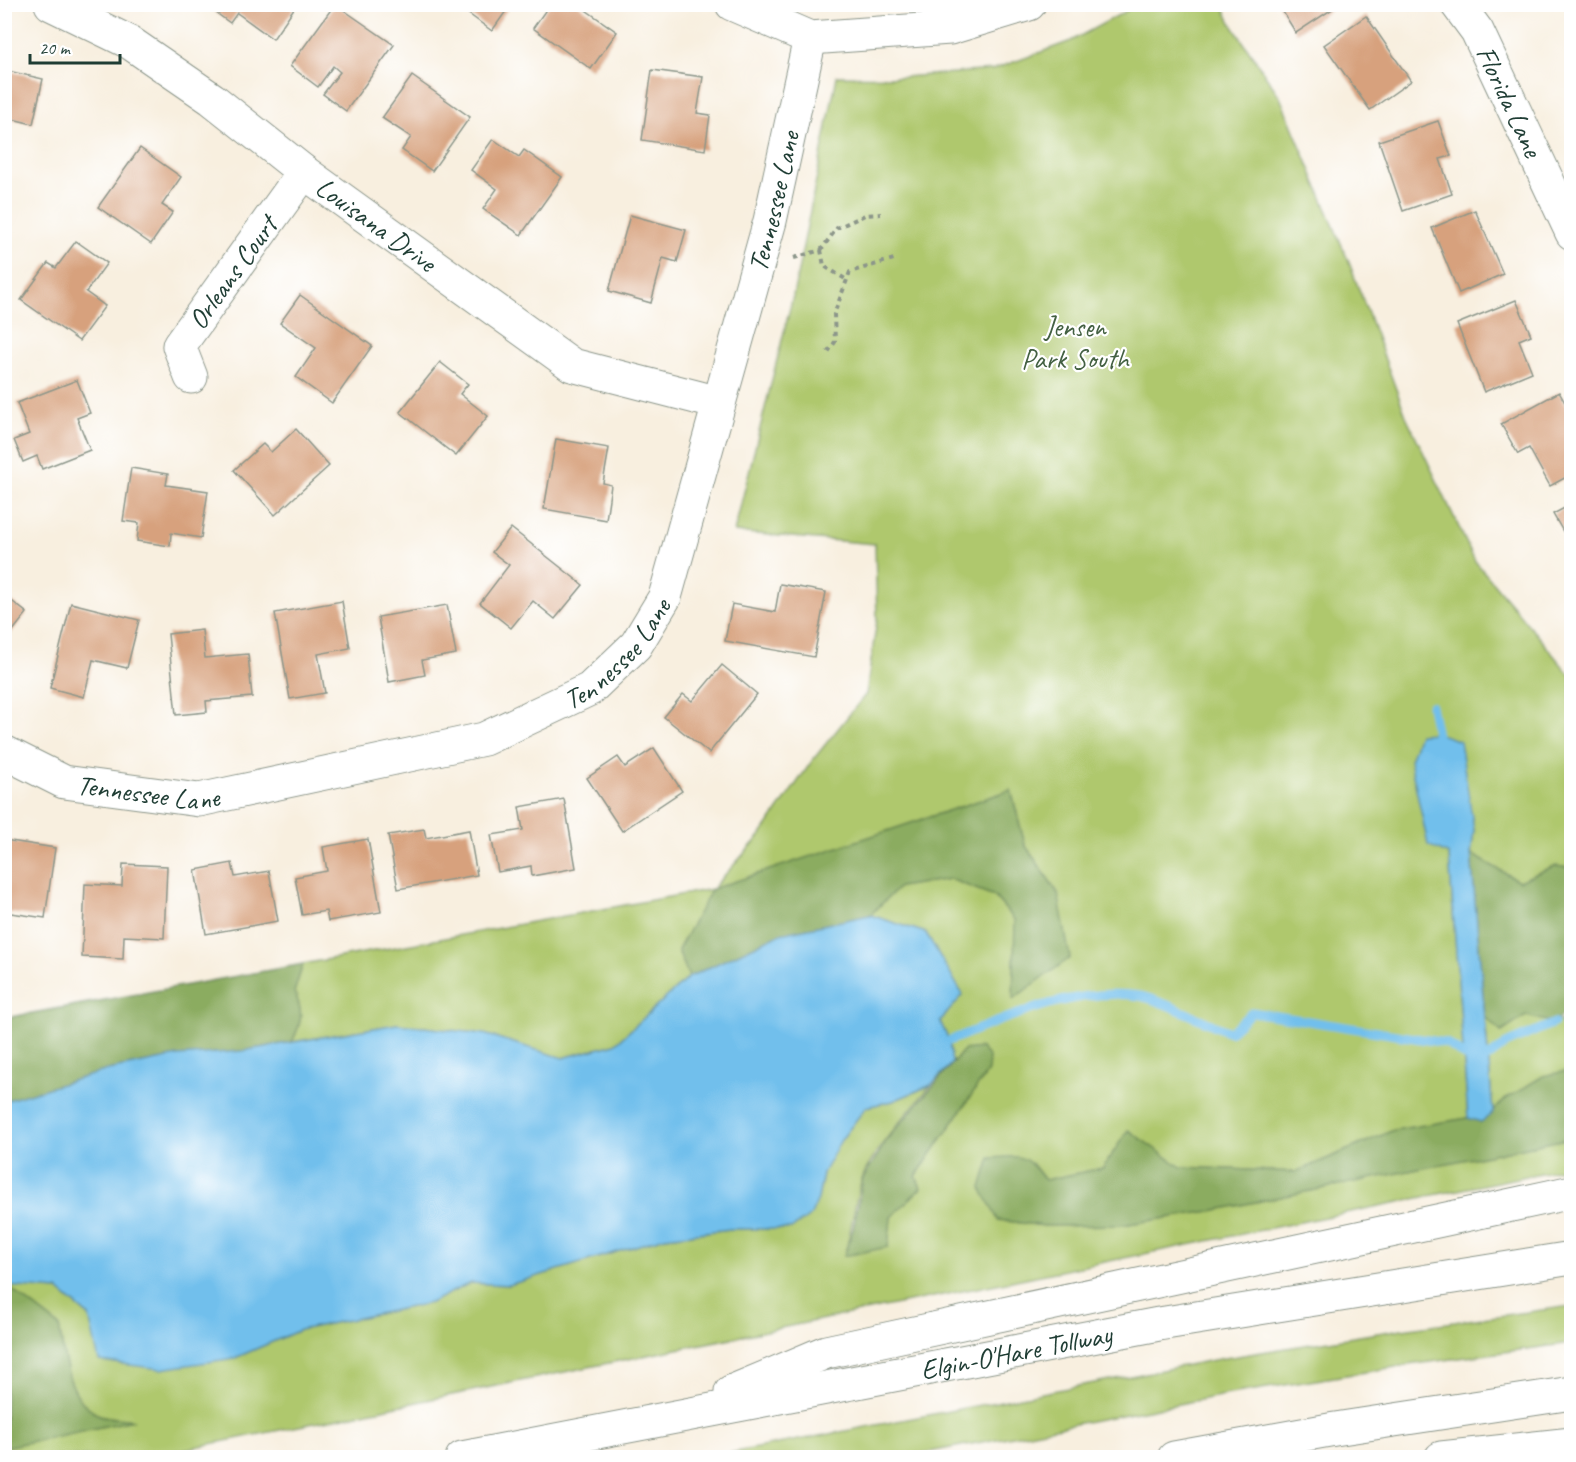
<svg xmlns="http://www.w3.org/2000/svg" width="1576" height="1462" font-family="Caveat,sans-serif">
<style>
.green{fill:#afc86d;stroke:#678250;stroke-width:1.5}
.forest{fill:#8bac60;stroke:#55744a;stroke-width:1.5}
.water{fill:#71bfec;stroke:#487e90;stroke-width:1.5}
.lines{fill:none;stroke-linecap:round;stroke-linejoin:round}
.stream{stroke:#71bfec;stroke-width:9}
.building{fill:#d7a17d}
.minor-casing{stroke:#8c968a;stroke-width:35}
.highway-casing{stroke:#8c968a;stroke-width:35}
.path{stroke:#8c968a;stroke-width:4;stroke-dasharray:4.5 4.5;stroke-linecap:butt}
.minor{stroke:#fff;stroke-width:33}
.highway{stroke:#fff;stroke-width:33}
.labels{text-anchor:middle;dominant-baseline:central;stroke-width:4.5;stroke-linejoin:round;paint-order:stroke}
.street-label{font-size:28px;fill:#1f3d34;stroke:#fff}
.park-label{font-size:28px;fill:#436042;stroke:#fff}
</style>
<rect width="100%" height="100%" fill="#fff"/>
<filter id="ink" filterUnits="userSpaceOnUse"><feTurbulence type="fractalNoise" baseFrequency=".0167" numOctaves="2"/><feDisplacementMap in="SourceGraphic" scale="12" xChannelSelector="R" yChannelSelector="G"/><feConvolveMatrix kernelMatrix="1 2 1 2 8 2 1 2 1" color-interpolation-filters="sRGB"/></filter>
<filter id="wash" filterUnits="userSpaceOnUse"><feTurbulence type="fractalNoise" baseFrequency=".008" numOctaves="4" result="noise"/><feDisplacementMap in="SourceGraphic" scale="24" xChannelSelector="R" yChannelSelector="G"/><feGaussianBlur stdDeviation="1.35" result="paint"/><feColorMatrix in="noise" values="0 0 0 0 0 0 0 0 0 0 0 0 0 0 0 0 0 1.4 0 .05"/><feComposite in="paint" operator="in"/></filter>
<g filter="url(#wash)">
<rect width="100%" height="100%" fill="#f8efdf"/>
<g class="green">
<path d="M 1137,5 L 1222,5 L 1234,28 L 1280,97 L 1350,265 L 1406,416 L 1475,561 L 1571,676 L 1571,868 L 1554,866 L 1519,881 L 1471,854 L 1474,830 L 1449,855 L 1468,1118 L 1394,1130 L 1296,1172 L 1181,1167 L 1128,1130 L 1103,1168 L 1045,1180 L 1032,1163 L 999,1220 L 1045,1226 L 1122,1225 L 1211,1211 L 1571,1138 L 1571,1167 L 147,1457 L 5,1457 L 4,1447 L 132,1420 C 122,1418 110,1418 100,1415 C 67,1405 64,1354 59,1326 L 6,1285 L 58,1290 L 89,1316 L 235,1358 L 300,1330 L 430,1303 L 470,1283 L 509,1285 L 665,1237 L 730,1229 L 791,1229 L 818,1199 L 823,1173 L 841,1140 L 866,1107 L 893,1101 L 931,1085 C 911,1110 873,1149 862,1179 C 854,1203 852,1231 844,1256 L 888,1247 L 891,1217 L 921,1188 L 916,1176 L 988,1071 L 981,1048 L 964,1050 L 952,1063 L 949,1041 L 940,1021 L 962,995 L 926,933 L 870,915 L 899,887 L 950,879 L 994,896 L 1015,920 L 1058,893 L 1025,845 L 1011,790 L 712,889 L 678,950 L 689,977 L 615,1044 L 562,1058 L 484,1034 L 397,1024 L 292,1042 C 302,1022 304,1012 294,992 L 303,964 L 712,889 L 760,836 L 812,761 L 866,694 L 877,620 L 875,544 L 734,532 L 793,296 L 837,76 L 904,77 L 992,70 L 1071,41 Z"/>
<polygon points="1526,1015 1554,1023 1571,1018 1571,1070 1507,1098 1493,1113 1485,1017 1502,1032"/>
<polygon points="1571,1306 1571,1343 1408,1365 1230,1394 904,1457 710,1457 1219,1359 1402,1329"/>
</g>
<g class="forest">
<polygon points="1011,790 1025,845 1058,893 1070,958 1013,999 1015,920 994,896 950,879 899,887 870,915 780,934 689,977 678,950 712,889"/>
<polygon points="1471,854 1519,881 1554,866 1571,868 1571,1008 1554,1023 1526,1016 1501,1032 1485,1017"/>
<path d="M 303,964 L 294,992 C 304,1012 302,1022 292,1042 L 242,1051 L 178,1056 L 108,1070 L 5,1101 L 5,1018 Z"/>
<polygon points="981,1048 989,1057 988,1071 916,1176 921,1188 891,1217 888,1247 844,1256 853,1229 863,1178 888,1138 964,1050"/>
<path d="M 1571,1070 L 1571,1138 L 1211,1211 L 1122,1225 L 1045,1226 L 998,1220 L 981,1188 L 990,1158 C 1023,1156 1024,1153 1045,1180 L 1103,1168 L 1128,1130 L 1181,1167 L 1296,1172 L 1394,1130 L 1468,1118 L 1481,1122 L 1507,1098 L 1543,1076 Z"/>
<path d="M 6,1285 L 59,1326 C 64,1356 67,1398 97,1414 C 107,1419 123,1418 134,1420 L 5,1447 Z"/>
</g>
<g class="water">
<polygon points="1437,733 1460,741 1474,830 1471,854 1493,1113 1481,1122 1468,1118 1449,855 1428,845 1410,760 1419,734"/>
<polygon points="870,915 926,933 963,995 940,1021 949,1041 952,1063 931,1085 893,1101 866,1107 841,1140 823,1173 818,1199 811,1215 791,1229 730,1229 665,1237 509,1285 470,1283 430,1303 300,1330 235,1358 161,1369 99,1361 89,1316 58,1290 5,1286 5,1101 108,1070 178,1056 242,1051 397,1024 484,1034 563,1058 615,1044 689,977 780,934"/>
</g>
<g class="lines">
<g class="stream">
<polyline points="1431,706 1439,745"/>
<path d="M 949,1041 C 1007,1018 1075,986 1140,996 C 1162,1000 1206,1023 1230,1032 L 1252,1012 L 1446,1043 L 1478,1065 L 1506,1044 L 1554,1023"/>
</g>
</g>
<g id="blocks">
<g class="building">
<polygon points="204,4 297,4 273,39 237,13 230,23"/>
<polygon points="335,4 394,45 346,111 323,94 340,72 333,66 318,87 290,66"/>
<polygon points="455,4 511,4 492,31"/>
<polygon points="550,4 577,4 617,32 591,69 533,28"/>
<polygon points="1278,4 1340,4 1296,33"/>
<polygon points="1366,16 1411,81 1370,110 1324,45"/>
<polygon points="4,70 43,79 33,124 4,117"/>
<polygon points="652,70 703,77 697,113 710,115 705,150 642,140"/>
<polygon points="412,76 470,117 432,171 402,150 411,137 382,118"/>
<polygon points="1438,121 1451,156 1440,159 1452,194 1403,211 1379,141"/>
<polygon points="493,139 519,157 524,150 562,177 521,235 483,209 497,189 471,170"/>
<polygon points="140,148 181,177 162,205 173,212 151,244 98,207"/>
<polygon points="1475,210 1503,274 1459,293 1432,228"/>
<polygon points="630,215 686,230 677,262 663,258 651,303 609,291"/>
<polygon points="76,241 107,263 86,292 105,306 79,341 21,300 48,263 56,268"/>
<polygon points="300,295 372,346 332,403 296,377 316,348 280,323"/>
<polygon points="1516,300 1531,335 1519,340 1532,372 1484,392 1457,324"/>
<polygon points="440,362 468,384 460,394 488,416 456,456 400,412"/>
<polygon points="77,380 90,413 77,418 90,450 42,469 37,456 23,462 14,440 29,434 17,403"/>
<polygon points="1559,392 1572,415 1572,421 1566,424 1572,433 1572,474 1550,486 1529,448 1518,454 1501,424"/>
<polygon points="296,429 329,466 275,515 234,470 263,444 271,452"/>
<polygon points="556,439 609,448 603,483 611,485 606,520 544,509"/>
<polygon points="131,468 168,474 166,485 208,491 201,538 171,533 170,546 137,541 139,523 123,521"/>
<polygon points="1572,504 1572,547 1553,514"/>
<polygon points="511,528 583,585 555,619 533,601 511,628 480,603 509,565 492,552"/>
<polygon points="780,584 826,592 814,657 725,641 732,604 775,612"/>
<polygon points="4,595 27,613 4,642"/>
<polygon points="342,601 350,648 318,654 325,693 290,699 275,613"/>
<polygon points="71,603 139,620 127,668 93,660 84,697 50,688"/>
<polygon points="447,605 456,654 422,660 425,675 389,682 378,617"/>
<polygon points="202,630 205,658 248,654 252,697 206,701 207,712 176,715 168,634"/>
<polygon points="722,665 757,694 709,753 664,717 683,694 692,701"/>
<polygon points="654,748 682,791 622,831 587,778 618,757 625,767"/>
<polygon points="564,799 576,868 532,876 531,866 498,872 491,835 523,830 519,807"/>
<polygon points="424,829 426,838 469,830 477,875 398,889 388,835"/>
<polygon points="368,839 381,912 328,921 326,911 302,915 295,877 327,871 323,847"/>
<polygon points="4,840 55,848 45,918 4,912"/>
<polygon points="232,863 235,877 269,871 278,921 206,934 195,870"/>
<polygon points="123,864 167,866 164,938 124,936 123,959 82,957 85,884 122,886"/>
</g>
</g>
</g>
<g filter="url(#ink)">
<use href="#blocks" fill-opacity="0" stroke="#8c968a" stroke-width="1.5"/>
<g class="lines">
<defs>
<g id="minor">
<path id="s1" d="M 51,4 L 129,42 L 212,99 L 304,172 L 572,365 L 719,403"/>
<polyline points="732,4 810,38 950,28 1029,4"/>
<path id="s2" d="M 1457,4 L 1477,31 L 1572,233"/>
<path id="s3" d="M 191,377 L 179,346 L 304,172"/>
<path id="s4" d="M 4,752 L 64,782 L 199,800 L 484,739 L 590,689 L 636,645 L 665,597 L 770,221 L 810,38"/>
</g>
<g id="highway">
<polyline points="731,1392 826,1352 1572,1192"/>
<path id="s5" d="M 462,1458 L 1159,1324 L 1572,1258"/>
<polyline points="1174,1458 1335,1429 1572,1393"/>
<polyline points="1441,1458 1572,1444"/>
</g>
</defs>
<use href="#minor" class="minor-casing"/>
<use href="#highway" class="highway-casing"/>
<g class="path">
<polyline points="821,250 824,266 847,280"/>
<polyline points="794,258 821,250 837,228 865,215 881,214"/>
<polyline points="828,352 835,342 834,314 850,272 894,259"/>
</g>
<use href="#minor" class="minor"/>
<use href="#highway" class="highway"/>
</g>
</g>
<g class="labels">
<g class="street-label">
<text stroke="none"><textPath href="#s2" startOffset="111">Florida Lane</textPath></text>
<text stroke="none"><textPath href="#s4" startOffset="1142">Tennessee Lane</textPath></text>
<text stroke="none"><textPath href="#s1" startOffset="394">Louisana Drive</textPath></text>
<text stroke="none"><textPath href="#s3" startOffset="124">Orleans Court</textPath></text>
<text stroke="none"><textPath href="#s4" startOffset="656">Tennessee Lane</textPath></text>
<text stroke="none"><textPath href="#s4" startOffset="152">Tennessee Lane</textPath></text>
<text stroke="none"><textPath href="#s5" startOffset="564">Elgin-O'Hare Tollway</textPath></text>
</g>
<g class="park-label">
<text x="1075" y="326">Jensen<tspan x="1075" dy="32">Park South</tspan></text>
</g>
</g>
<rect width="1576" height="1462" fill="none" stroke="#fff" stroke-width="24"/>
<path d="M30 54v9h90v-9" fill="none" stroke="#1f3d34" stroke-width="3"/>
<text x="39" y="54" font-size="18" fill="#1f3d34" stroke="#ffffff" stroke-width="4.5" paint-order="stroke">20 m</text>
</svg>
